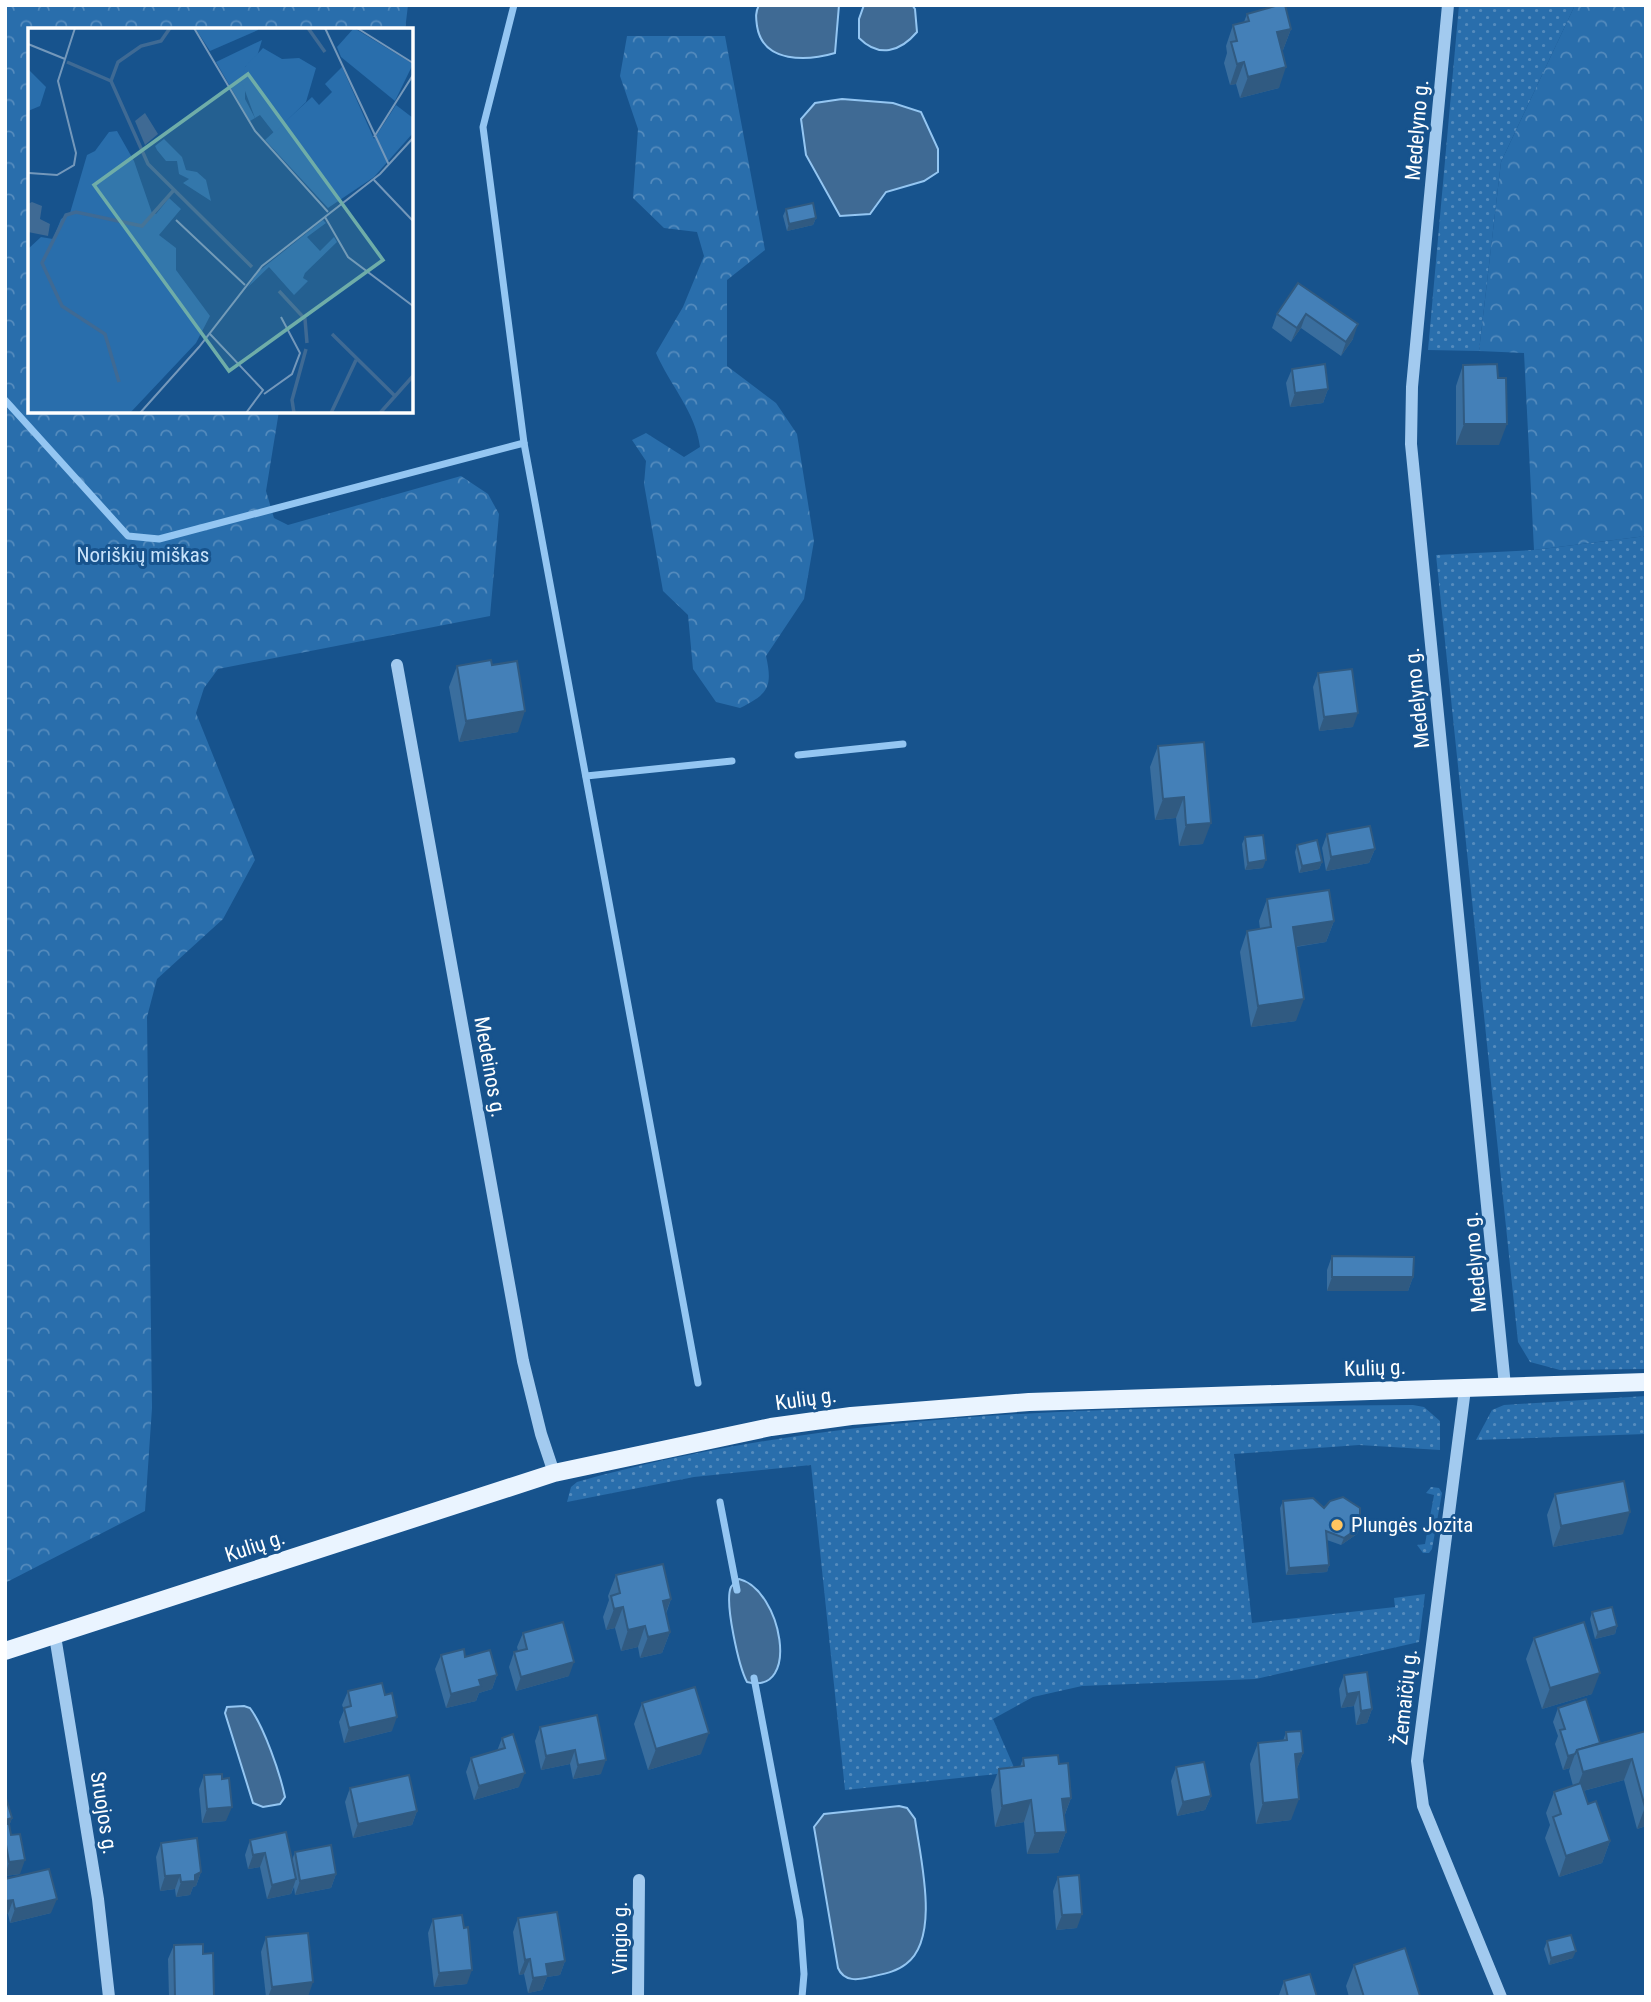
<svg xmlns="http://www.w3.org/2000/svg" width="1651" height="2002" font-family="'Roboto Condensed',sans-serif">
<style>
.grass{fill:url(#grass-dots)}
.forest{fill:url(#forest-crowns)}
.water{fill:#3f6a94;stroke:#94c6f2;stroke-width:2}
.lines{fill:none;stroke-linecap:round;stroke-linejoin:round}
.stream{stroke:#94c6f2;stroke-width:7}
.minor{stroke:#a2caef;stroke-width:12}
.major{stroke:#eaf4ff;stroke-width:18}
.wall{fill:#3a6e9e}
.shaded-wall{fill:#305a81}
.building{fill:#4480b8;stroke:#305a81;stroke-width:2}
.poi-dot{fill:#ffc560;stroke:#17538d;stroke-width:2.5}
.labels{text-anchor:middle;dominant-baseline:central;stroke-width:6;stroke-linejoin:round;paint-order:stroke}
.street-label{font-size:21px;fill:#fff;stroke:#17538d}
.park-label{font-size:21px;fill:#c8e3fb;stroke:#17538d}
.poi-label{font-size:21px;fill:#fff;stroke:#17538d;text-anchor:start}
.inset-river{fill:none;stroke:#3f6a94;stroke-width:3.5}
.inset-road{fill:none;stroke:#7498bb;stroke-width:2}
.view{fill:#6fada8;fill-opacity:0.15;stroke:#6fada8;stroke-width:3.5}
.inset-edge{fill:none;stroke:#fff;stroke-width:3.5}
</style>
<defs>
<pattern id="grass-dots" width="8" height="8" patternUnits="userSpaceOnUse" patternTransform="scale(1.75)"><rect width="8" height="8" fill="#296eac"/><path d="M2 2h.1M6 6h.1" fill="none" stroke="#548bbd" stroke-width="1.8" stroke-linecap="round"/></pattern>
<pattern id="forest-crowns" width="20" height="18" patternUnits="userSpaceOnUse" patternTransform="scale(1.75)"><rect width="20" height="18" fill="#296eac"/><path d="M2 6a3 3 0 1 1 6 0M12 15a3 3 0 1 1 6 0" fill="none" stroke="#548bbd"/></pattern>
</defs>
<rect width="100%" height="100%" fill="#17538d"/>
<g class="grass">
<polygon points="1459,5 1575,5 1501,162 1479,351 1428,350"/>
<polygon points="1646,536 1646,1369 1560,1370 1530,1362 1518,1342 1436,555 1534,550"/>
<polygon points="1646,1396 1646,1434 1476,1440 1492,1410 1504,1405"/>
<path d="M 1413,1405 L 1424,1407 L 1440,1421 L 1440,1450 L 1359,1445 L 1234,1454 L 1252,1623 L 1395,1607 L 1394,1598 L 1425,1594 L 1419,1642 L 1256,1679 L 1082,1686 L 1033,1697 L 993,1719 L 1016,1772 L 845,1790 L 811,1465 L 694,1477 L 567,1502 L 571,1487 L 577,1482 C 847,1406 1135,1407 1413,1405 Z"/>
<polygon points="1431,1487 1439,1488 1442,1493 1432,1549 1429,1553 1423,1553 1417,1545 1425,1544 1434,1495 1426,1493"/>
</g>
<g class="forest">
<polygon points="5,5 408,5 405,30 30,30 30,411 279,411 266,491 274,518 288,525 461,476 488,494 499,514 490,616 218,669 204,688 196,713 255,860 223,919 157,979 147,1017 152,1408 145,1511 5,1583"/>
<polygon points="1575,5 1646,5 1646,536 1534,550 1524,353 1479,351 1501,162"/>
<path d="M 627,36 L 725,36 L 765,250 L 727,280 L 727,366 L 776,403 L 797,434 L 814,541 L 804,599 L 766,656 C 773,687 768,694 740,708 L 716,702 L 693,669 L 688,615 L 663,591 L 644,484 L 646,461 L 632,440 L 646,433 L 684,457 L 700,447 C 696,413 670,385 656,353 L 683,307 L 704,256 L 697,232 L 664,228 L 633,198 L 638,129 L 620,76 Z"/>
</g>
<g class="water">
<path d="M 759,5 L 839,5 L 835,53 C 808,61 763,64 757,26 C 756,18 755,13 759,5 Z"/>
<path d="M 864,5 L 912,5 L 915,9 L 917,32 C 900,52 879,58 859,38 L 859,19 Z"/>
<polygon points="842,99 893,103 921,112 938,149 938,172 924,181 886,192 870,214 840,216 806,155 801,119 815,103"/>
<path d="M 739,1579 C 781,1589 802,1696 747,1682 C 739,1667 724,1602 731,1587 C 733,1584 736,1582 739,1579 Z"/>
<path d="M 244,1706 L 250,1708 C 264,1727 280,1773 285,1797 L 280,1804 L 263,1807 L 253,1803 L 225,1713 L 227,1707 Z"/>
<path d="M 899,1806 L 907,1808 L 915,1819 C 920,1857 941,1938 906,1964 C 896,1972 883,1974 870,1977 C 858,1980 844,1982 838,1968 L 814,1827 L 824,1814 Z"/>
</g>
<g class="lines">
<g class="stream">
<polyline points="514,5 483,127 524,443 698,1383"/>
<polyline points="5,400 128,536 159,539 524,443"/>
<polyline points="798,755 903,744"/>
<polyline points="586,776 732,761"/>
<polyline points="720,1502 737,1590"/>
<polyline points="754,1678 800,1920 804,1974 802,1997"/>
</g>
<g class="minor">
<polyline points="1448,5 1412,387 1411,444 1505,1386"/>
<polyline points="397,665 523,1361 541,1434 554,1473"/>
<polyline points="1465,1389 1417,1761 1423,1806 1501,1997"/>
<polyline points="55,1636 98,1899 109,1997"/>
<polyline points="638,1997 639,1880"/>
</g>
<polyline class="major" points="5,1651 554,1473 771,1427 851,1416 1029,1402 1646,1382"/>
</g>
<g class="wall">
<polygon points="1247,14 1291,29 1283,50 1282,50 1279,88 1240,98 1236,84 1230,85 1224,63 1227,53 1226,46 1233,25 1244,22"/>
<polygon points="786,209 816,218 813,225 787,231 783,216"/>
<polygon points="1298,283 1353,339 1341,356 1301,328 1291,342 1272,328 1277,314"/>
<polygon points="1463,365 1499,445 1456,445 1456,386"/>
<polygon points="1292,369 1328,389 1323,403 1290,407 1286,383"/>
<polygon points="457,666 518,732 459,742 449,687"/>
<polygon points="1318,673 1353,727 1319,731 1313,687"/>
<polygon points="1204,742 1203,844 1179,846 1176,818 1155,820 1150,767 1158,746"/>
<polygon points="1327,834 1375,849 1369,863 1326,871 1322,848"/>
<polygon points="1245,837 1263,868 1245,870 1242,844"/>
<polygon points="1297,845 1322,862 1319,869 1299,873 1295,852"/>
<polygon points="1267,899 1334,921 1326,942 1296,947 1296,1021 1251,1027 1240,952 1247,931 1260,929 1259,921"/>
<polygon points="1332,1256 1413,1277 1408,1291 1327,1291 1327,1270"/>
<polygon points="1555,1494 1623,1534 1553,1547 1547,1515"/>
<polygon points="1283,1501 1324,1508 1360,1527 1357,1534 1341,1545 1327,1540 1329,1565 1327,1572 1286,1575 1280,1508"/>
<polygon points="616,1575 671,1599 666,1614 670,1632 662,1653 640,1658 638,1647 621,1651 615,1628 606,1630 603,1617 609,1600 608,1596"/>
<polygon points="1592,1612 1617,1626 1615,1634 1595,1639 1590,1619"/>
<polygon points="523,1633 569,1676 516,1691 509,1667 514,1652 518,1651 517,1647"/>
<polygon points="1534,1638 1592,1694 1542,1709 1526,1659"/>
<polygon points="441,1655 465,1657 497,1675 492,1689 479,1693 476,1701 446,1708 435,1669"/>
<polygon points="1344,1675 1372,1709 1367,1723 1356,1725 1354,1706 1341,1708 1339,1689"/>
<polygon points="348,1691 392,1731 344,1743 339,1722 344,1710 342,1705"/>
<polygon points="642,1703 701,1754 648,1770 634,1724"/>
<polygon points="1558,1708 1600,1743 1646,1731 1646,1826 1637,1829 1624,1780 1583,1791 1588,1804 1610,1841 1602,1863 1559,1877 1545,1838 1550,1825 1546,1813 1554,1792 1573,1786 1569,1771 1570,1768 1563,1770 1555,1744 1558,1736 1553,1722"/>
<polygon points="597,1715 601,1774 573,1779 570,1764 541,1770 535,1741 540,1727"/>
<polygon points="1286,1732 1303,1753 1296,1771 1291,1820 1256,1824 1250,1764 1258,1743 1283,1741"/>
<polygon points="502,1738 519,1787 474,1800 466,1772 471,1758 497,1751"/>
<polygon points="1023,1758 1059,1764 1071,1798 1064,1817 1066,1832 1058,1853 1027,1854 1024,1822 995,1827 991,1790 999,1769 1020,1767"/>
<polygon points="1176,1767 1211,1796 1205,1810 1177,1816 1171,1781"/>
<polygon points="204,1775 222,1779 226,1821 202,1823 199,1789"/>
<polygon points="350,1788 417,1811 412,1825 353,1838 345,1802"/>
<polygon points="5,1795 12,1818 9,1826 20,1874 5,1876"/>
<polygon points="250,1840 292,1860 295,1852 336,1874 331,1888 295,1895 294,1887 291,1894 267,1899 260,1867 248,1869 245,1855"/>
<polygon points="161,1843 201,1872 196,1886 193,1887 190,1895 176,1897 175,1889 160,1891 156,1857"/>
<polygon points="1058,1877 1077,1928 1056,1930 1053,1891"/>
<polygon points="5,1879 51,1913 10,1923 8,1914 5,1914"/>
<polygon points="518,1918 565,1961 560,1975 547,1977 542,1990 528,1993 524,1974 519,1975 513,1932"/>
<polygon points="433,1919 464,1928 467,1984 434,1987 428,1933"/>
<polygon points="266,1937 308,1997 266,1997 261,1952"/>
<polygon points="1547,1941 1573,1958 1549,1965 1544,1949"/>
<polygon points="174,1945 203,1954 214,1997 169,1997 168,1959"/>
<polygon points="1354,1965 1420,1997 1349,1997 1346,1986"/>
<polygon points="1284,1981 1317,1997 1279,1997 1279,1995"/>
</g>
<g class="shaded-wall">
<polygon points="1291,29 1283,50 1269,53 1277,32"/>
<polygon points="1244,62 1236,84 1230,85 1237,64"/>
<polygon points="1286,67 1279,88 1240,98 1248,77"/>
<polygon points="816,218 813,225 787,231 789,224"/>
<polygon points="1306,314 1301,328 1291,342 1297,328"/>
<polygon points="1358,324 1353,339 1341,356 1346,342"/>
<polygon points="1328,389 1323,403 1290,407 1295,393"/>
<polygon points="1464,424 1507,424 1499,445 1456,445"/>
<polygon points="525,711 518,732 459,742 466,721"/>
<polygon points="1358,713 1353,727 1319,731 1324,717"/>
<polygon points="1184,797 1176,818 1155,820 1163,799"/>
<polygon points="1211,823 1203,844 1179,846 1186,825"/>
<polygon points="1375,849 1369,863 1326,871 1331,857"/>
<polygon points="1266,860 1263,868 1245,870 1248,863"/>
<polygon points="1322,862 1319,869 1299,873 1302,866"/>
<polygon points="1334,921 1326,942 1286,948 1293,927"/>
<polygon points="1304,999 1296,1021 1251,1027 1258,1006"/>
<polygon points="1332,1277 1413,1277 1408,1291 1327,1291"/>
<polygon points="1630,1512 1623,1534 1553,1547 1561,1526"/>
<polygon points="1360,1527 1357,1534 1341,1545 1344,1538"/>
<polygon points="1329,1565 1327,1572 1286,1575 1289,1568"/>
<polygon points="671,1599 663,1620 663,1601"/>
<polygon points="623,1607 615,1628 606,1630 614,1609"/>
<polygon points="645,1626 638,1647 621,1651 628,1630"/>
<polygon points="1617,1626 1615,1634 1595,1639 1598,1632"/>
<polygon points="670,1632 662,1653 640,1658 648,1637"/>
<polygon points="574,1662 569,1676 516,1691 521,1677"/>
<polygon points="1600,1673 1592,1694 1542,1709 1550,1688"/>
<polygon points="497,1675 492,1689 479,1693 476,1701 446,1708 451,1694 479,1680"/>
<polygon points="1359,1692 1354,1706 1341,1708 1347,1694"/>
<polygon points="1372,1709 1367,1723 1356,1725 1361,1711"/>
<polygon points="397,1717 392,1731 344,1743 349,1728"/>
<polygon points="709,1733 701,1754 648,1770 656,1749"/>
<polygon points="575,1750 570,1764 541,1770 546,1756"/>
<polygon points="1303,1753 1295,1774 1295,1754"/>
<polygon points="1575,1754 1570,1768 1563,1770 1568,1756"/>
<polygon points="1632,1759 1624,1780 1575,1793 1583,1772"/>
<polygon points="606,1760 601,1774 573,1779 578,1765"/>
<polygon points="525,1773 519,1787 474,1800 479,1786"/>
<polygon points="1211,1796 1205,1810 1177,1816 1183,1802"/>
<polygon points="1071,1798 1063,1819 1062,1799"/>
<polygon points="1299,1799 1291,1820 1256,1824 1263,1803"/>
<polygon points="1031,1800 1024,1822 995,1827 1002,1806"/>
<polygon points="232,1807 226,1821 202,1823 207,1809"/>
<polygon points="1645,1807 1646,1807 1646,1826 1637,1829"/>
<polygon points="417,1811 412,1825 353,1838 358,1824"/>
<polygon points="12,1818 7,1832 5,1832 5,1820"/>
<polygon points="1066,1832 1058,1853 1027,1854 1035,1833"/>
<polygon points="1610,1841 1602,1863 1559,1877 1566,1856"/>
<polygon points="265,1853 260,1867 248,1869 253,1855"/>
<polygon points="25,1860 20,1874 5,1876 9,1862"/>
<polygon points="201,1872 196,1886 193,1887 190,1895 176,1897 181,1882"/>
<polygon points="336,1874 331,1888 295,1895 300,1881"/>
<polygon points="180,1875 175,1889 160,1891 165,1876"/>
<polygon points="296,1879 291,1894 267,1899 272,1885"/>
<polygon points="57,1899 51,1913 10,1923 15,1909"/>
<polygon points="13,1900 8,1914 5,1914 5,1901"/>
<polygon points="1082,1914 1077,1928 1056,1930 1062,1915"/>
<polygon points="1576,1951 1573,1958 1549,1965 1551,1958"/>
<polygon points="530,1959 524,1974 519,1975 525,1960"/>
<polygon points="565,1961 560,1975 547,1977 542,1990 528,1993 533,1978 546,1964"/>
<polygon points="472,1970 467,1984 434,1987 439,1973"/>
<polygon points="313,1982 308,1997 268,1997 272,1987"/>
</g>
<g class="building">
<polygon points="1279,5 1285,5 1291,29 1277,32 1286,67 1248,77 1244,62 1237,64 1231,42 1237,41 1233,25 1249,21 1247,14"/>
<polygon points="813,203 816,218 789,224 786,209"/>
<polygon points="1298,283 1358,324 1346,342 1306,314 1297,328 1277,314"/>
<polygon points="1325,364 1328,389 1295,393 1292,369"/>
<polygon points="1497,364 1498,378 1506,378 1507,424 1464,424 1463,365"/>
<polygon points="491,660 492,665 517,661 525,711 466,721 457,666"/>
<polygon points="1352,669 1358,713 1324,717 1318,673"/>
<polygon points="1204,742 1211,823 1186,825 1184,797 1163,799 1158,746"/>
<polygon points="1370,826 1375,849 1331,857 1327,834"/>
<polygon points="1263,835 1266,860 1248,863 1245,837"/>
<polygon points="1317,840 1322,862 1302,866 1297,845"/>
<polygon points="1329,890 1334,921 1293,927 1304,999 1258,1006 1247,931 1271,927 1267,899"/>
<polygon points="1332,1256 1414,1257 1413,1277 1332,1277"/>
<polygon points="1624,1481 1630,1512 1561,1526 1555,1494"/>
<polygon points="1343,1497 1360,1508 1360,1527 1344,1538 1326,1531 1329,1565 1289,1568 1283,1501 1313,1498 1324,1508 1330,1501"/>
<polygon points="663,1564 671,1599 663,1601 670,1632 648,1637 645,1626 628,1630 623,1607 614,1609 611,1596 620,1593 616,1575"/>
<polygon points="1612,1607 1617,1626 1598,1632 1592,1612"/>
<polygon points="563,1622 574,1662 521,1677 514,1652 527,1649 523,1633"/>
<polygon points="1584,1622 1600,1673 1550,1688 1534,1638"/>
<polygon points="464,1649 465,1657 490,1650 497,1675 479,1680 481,1686 451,1694 441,1655"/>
<polygon points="1367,1672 1372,1709 1361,1711 1359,1692 1347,1694 1344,1675"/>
<polygon points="382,1683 385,1695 392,1693 397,1717 349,1728 344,1708 351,1706 348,1691"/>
<polygon points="695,1687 709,1733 656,1749 642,1703"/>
<polygon points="1586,1699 1600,1743 1577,1750 1575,1754 1568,1756 1560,1730 1565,1729 1558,1708"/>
<polygon points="597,1715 606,1760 578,1765 575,1750 546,1756 540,1727"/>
<polygon points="1301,1731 1303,1753 1295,1754 1299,1799 1263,1803 1258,1743 1287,1740 1286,1732"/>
<polygon points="1646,1731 1646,1807 1645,1807 1632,1759 1583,1772 1577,1750"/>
<polygon points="513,1734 525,1773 479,1786 471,1758 505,1748 502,1738"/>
<polygon points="1058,1755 1059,1764 1068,1763 1071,1798 1062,1799 1066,1832 1035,1833 1031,1800 1002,1806 999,1769 1024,1766 1023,1758"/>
<polygon points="1204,1762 1211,1796 1183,1802 1176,1767"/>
<polygon points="222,1774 222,1779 229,1778 232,1807 207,1809 204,1775"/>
<polygon points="409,1775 417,1811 358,1824 350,1788"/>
<polygon points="1581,1783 1588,1804 1596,1801 1610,1841 1566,1856 1553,1817 1561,1814 1554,1792"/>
<polygon points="5,1795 12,1818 5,1820"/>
<polygon points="5,1824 9,1824 11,1835 20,1834 25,1860 9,1862 5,1839"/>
<polygon points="286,1832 296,1879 272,1885 265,1853 253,1855 250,1840"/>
<polygon points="197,1838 201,1872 195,1875 195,1881 181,1882 180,1875 165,1876 161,1843"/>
<polygon points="331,1845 336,1874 300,1881 295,1852"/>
<polygon points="49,1869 57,1899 15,1909 13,1900 5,1901 5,1879"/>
<polygon points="1079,1875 1082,1914 1062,1915 1058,1877"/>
<polygon points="557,1912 565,1961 546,1964 548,1976 533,1978 530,1959 525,1960 518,1918"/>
<polygon points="462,1915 464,1928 468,1927 472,1970 439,1973 433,1919"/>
<polygon points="308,1933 313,1982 272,1987 266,1937"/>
<polygon points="1571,1935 1576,1951 1551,1958 1547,1941"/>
<polygon points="203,1944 203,1954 213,1953 214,1997 175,1997 174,1945"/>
<polygon points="1405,1948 1420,1996 1364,1997 1354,1965"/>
<polygon points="1310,1974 1317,1997 1288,1997 1284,1981"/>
</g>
<circle class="poi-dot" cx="1337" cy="1525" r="7"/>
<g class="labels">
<g class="street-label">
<text transform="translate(1417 130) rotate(-85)">Medelyno g.</text>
<text transform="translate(1417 698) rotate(-96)">Medelyno g.</text>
<text transform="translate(490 1067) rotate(80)">Medeinos g.</text>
<text transform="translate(1475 1262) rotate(-95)">Medelyno g.</text>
<text transform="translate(1375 1368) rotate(-2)">Kulių g.</text>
<text transform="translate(806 1399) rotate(-8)">Kulių g.</text>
<text transform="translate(255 1546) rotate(-18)">Kulių g.</text>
<text transform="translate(1405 1697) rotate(-84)">Žemaičių g.</text>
<text transform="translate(104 1813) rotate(81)">Sruojos g.</text>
<text transform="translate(620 1938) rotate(-90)">Vingio g.</text>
</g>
<g class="park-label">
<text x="143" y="555">Noriškių miškas</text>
</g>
<g class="poi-label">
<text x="1351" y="1525">Plungės Jozita</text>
</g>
</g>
<g transform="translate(28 28)">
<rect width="385" height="385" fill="#17538d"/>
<path d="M 167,0 L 230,0 L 230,2 L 182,23 ZM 326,0 L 385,36 L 367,73 L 313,29 L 309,19 ZM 234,12 L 228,32 L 217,39 L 217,71 L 227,90 L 222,93 L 188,34 ZM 314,39 L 346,111 L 368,77 L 385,90 L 385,105 L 346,149 L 300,180 L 237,112 L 284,69 L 291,77 L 304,64 L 297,56 ZM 295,192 L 298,195 L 279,209 L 292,223 L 306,209 L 309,214 L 277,245 L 275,250 L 280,253 L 266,267 L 241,239 L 220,259 L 231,243 Z" fill="#296eac"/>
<path d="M 235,20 L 254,31 L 271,30 L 288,40 L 278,74 L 246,105 L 232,87 L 227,90 L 213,52 L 217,39 ZM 0,41 L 18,59 L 12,78 L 0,83 ZM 89,103 L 106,133 L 124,185 L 128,186 L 141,170 L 153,181 L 131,207 L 148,220 L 148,242 L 182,288 L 168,315 L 102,385 L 0,385 L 0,221 L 13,209 L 25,211 L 33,191 L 42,185 L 59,127 L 67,123 L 81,104 ZM 136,111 L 154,129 L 158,142 L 169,144 L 178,152 L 183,173 L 155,155 L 161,151 L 151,146 L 149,133 L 138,133 L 129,122 L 127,118 Z" fill="#296eac"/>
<path d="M 117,85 L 130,106 L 117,117 L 107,93 ZM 4,174 L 14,178 L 12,191 L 22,196 L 20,208 L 0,204 L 0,176 Z" fill="#3f6a94"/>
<path class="inset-river" d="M 142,0 L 133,13 L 113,18 L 90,34 L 83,53 L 120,136 L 224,239M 280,0 L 297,24M 39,34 L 83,53M 251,263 L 277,291 L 279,315M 304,306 L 367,368M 91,354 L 77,306 L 34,278 L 14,235 L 38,187 L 48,184 L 114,198 L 145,163M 266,385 L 264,372 L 278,321M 303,385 L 328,332M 352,385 L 385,348"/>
<path class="inset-road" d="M 166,0 L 227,103 L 300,184M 297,0 L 361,137M 329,0 L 385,35M 0,16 L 37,31M 346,109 L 385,47M 1,145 L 29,147 L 46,137 L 48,125 L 30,53 L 47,0M 346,152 L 385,193M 297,189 L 320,229 L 385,278M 148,192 L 217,257M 182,306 L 235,362 L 218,385M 236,366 L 264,346 L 272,325 L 253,289M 112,385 L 171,319 L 234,238 L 352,146 L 385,110"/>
<path class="view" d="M 220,46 L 355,232 L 201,343 L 66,157 Z"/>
<rect width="385" height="385" class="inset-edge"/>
</g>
<rect width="1651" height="2002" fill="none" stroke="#ffffff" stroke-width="14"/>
</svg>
